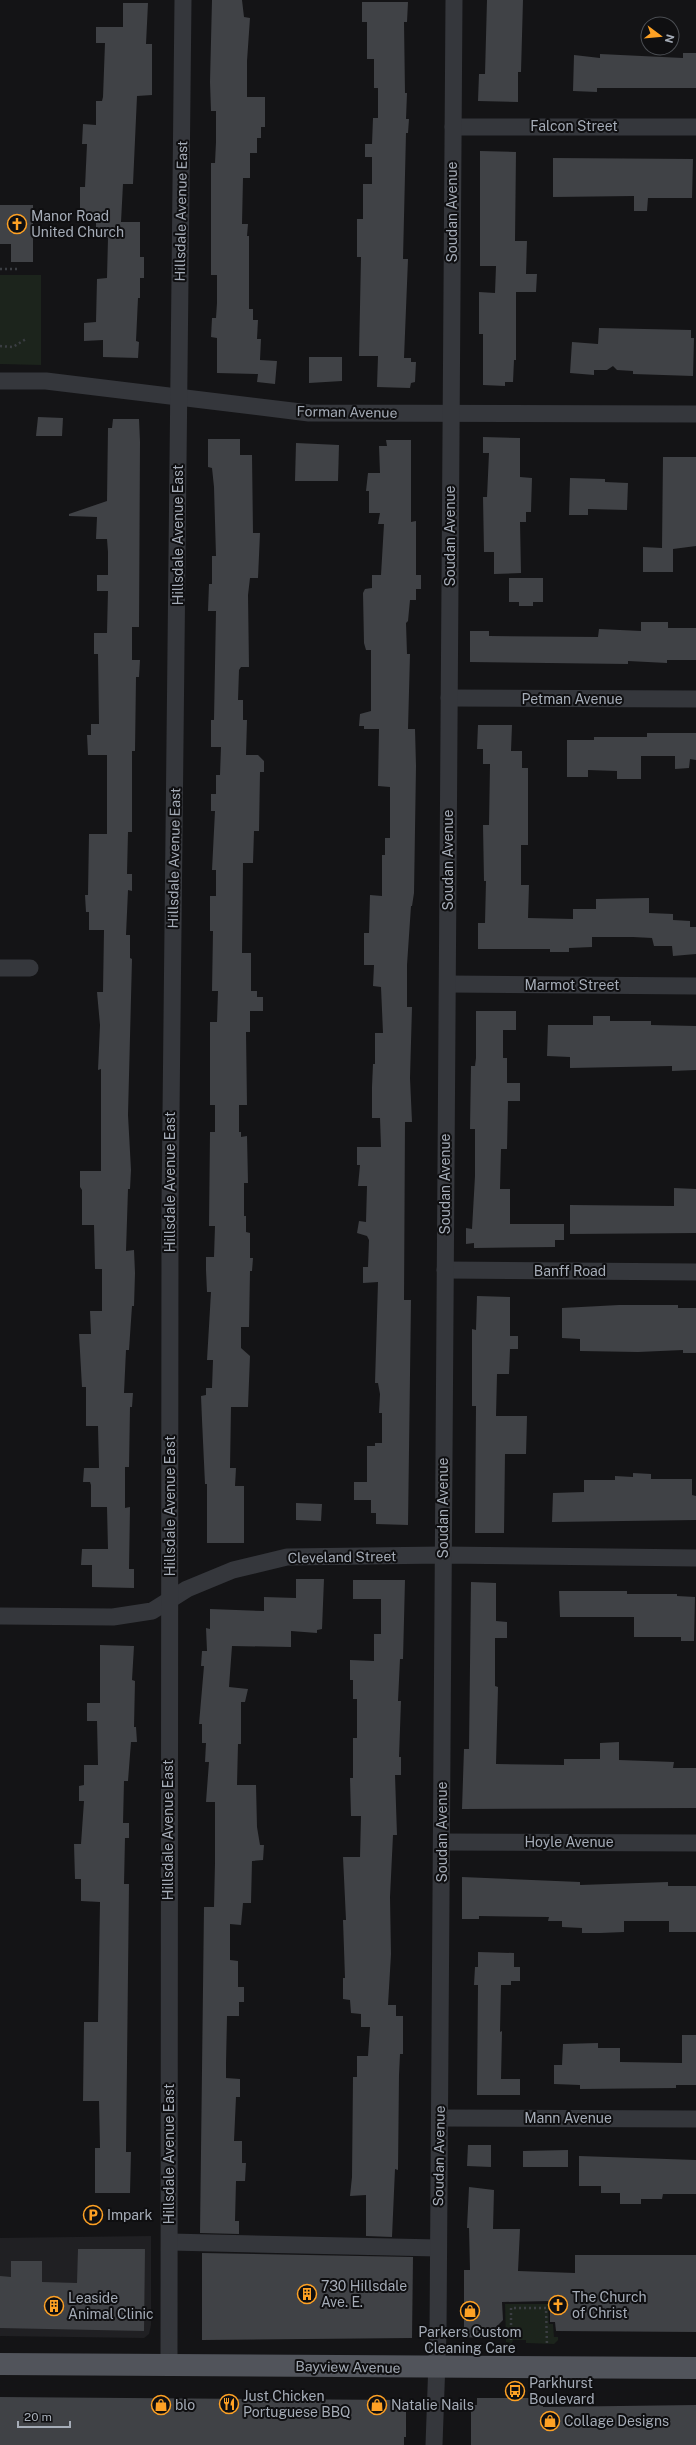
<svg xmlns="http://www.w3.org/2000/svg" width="696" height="2445" font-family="'Public Sans',sans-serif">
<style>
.built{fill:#202023}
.green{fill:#1c241c}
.building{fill:#404246}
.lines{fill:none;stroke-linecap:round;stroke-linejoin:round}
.path{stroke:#3b3e43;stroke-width:2.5;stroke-dasharray:2 3;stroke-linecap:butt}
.minor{stroke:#35373c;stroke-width:17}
.major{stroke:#51545b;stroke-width:22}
.labels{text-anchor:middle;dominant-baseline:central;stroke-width:4;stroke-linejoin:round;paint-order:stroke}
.street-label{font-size:14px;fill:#a5acb7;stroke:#0f0f11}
.poi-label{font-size:14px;fill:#a5acb7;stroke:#0f0f11;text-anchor:start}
</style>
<rect width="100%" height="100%" fill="#141416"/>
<polygon class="built" points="151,2236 151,2325 149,2334 144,2338 0,2336 0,2238"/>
<g class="green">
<polygon points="0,275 41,275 41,365 0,364"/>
<polygon points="505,2304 548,2304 549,2324 553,2324 554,2337 558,2337 558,2340 554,2344 526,2343 526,2340 513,2340 512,2343 506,2342"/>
</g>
<g class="building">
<polygon points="212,0 242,0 244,17 250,18 247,61 247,97 265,97 265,127 261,127 261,138 257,138 257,153 250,153 250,178 243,178 242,224 248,224 247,236 249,236 249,309 253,309 253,320 258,320 257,339 261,339 260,360 277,361 275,384 257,382 258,374 217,373 217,338 211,337 212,318 216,318 217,303 217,275 211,275 211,163 215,163 216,142 216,111 211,111 210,82"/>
<polygon points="487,0 523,0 521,72 518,72 518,102 478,101 479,74 485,74"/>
<polygon points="362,2 408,2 407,22 404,22 405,93 407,93 406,119 409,119 408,133 406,133 403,259 408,259 404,358 411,358 411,362 416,362 415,382 411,383 410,388 377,387 378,356 359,356 361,257 357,257 357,219 363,219 363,184 372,184 372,157 365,157 365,144 372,144 373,118 378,118 378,88 374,88 374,59 367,59 367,22 362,22"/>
<polygon points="123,3 148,3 146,44 152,44 152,95 137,96 133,184 123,184 121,222 140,222 140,257 144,257 144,278 140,278 140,298 138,298 136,341 139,342 138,358 103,357 103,340 84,341 84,323 96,322 97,279 107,278 108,238 96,238 96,219 80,219 80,187 85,187 87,144 82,144 83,124 96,125 96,101 102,101 103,97 105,43 96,43 96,27 123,27"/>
<polygon points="683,53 696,53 696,88 597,88 597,92 573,91 574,55 600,58 600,54 683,58"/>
<polygon points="480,151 516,152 515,241 527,241 526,274 537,274 536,292 516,292 516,360 514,360 513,382 505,382 505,386 483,385 483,334 479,334 479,292 495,293 496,266 480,266"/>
<polygon points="553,158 693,159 692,198 648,198 647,211 634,211 634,196 553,197"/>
<polygon points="0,205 33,205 33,262 11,262 11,244 0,244"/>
<polygon points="599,328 691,330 691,338 694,338 693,376 633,374 633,371 617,370 613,366 607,370 594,370 594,375 570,373 572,342 598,344"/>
<polygon points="309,357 342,357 342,381 309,383"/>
<polygon points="38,417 63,418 62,436 36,436"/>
<polygon points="113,419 139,419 140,442 139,627 132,627 132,660 140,660 139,677 136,677 135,751 132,751 132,832 128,832 127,874 132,874 132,891 128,890 126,935 130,935 130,958 132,959 128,1115 131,1170 130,1189 128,1189 126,1251 134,1250 135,1273 134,1306 132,1306 129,1350 126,1350 124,1393 133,1393 132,1407 130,1407 129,1467 125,1467 125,1508 130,1507 129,1569 134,1569 134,1588 92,1587 92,1565 81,1565 82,1549 108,1549 107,1507 91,1507 91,1485 90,1482 83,1482 84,1468 99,1468 98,1426 86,1426 86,1387 82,1387 79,1334 91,1334 90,1311 102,1311 102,1269 95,1269 94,1225 82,1225 82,1190 80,1187 80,1171 101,1171 101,1069 98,1070 100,1025 97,992 103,992 104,930 89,930 89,912 86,912 85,895 88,895 89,834 107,834 107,755 88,755 87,735 91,735 91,724 99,724 98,654 94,654 94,633 107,633 108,591 97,591 97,575 108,575 108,552 107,539 96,539 97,517 69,516 69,514 107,501 108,428 112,428"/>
<polygon points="483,437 520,438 520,477 532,478 531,512 526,512 526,522 520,522 521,573 494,574 494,552 484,552 483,497 487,497 489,453 483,453"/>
<polygon points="208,439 240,439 240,455 252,455 253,533 260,533 258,578 250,578 248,595 249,667 241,667 239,670 238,700 243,700 243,720 247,720 246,755 258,755 264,761 264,772 260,772 259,831 254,831 253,863 243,863 242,953 251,953 251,991 257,991 257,997 263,997 263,1011 250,1011 250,1032 246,1032 247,1105 239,1105 239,1132 241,1132 241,1137 247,1136 248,1183 244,1183 244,1216 246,1216 246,1232 250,1233 250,1258 253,1258 252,1271 250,1271 249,1327 241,1327 241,1348 250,1356 248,1407 231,1407 230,1468 236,1468 235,1486 244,1486 244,1543 207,1543 207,1484 205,1484 202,1420 201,1396 206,1395 206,1388 212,1388 213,1360 207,1360 211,1292 207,1292 206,1270 206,1257 214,1257 215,1226 209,1226 210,1132 215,1132 215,1105 210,1105 210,1022 217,1022 218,991 212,991 213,931 210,931 210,896 216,896 216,870 212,870 215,811 211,811 211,794 216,794 216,775 220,775 221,747 211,747 211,720 214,720 216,611 208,611 209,584 212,584 212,556 216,556 214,487 212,468 208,467"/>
<polygon points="386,440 411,440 411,522 416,521 416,575 421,575 421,589 416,589 416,600 410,600 408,621 406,623 407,654 410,654 408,729 415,729 416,766 414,893 412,906 411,906 407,965 407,1007 412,1007 410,1078 412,1122 405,1122 404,1300 411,1300 408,1525 376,1524 376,1513 371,1513 371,1500 354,1500 354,1482 367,1482 367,1446 375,1446 375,1443 382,1443 382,1413 379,1413 380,1394 378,1383 375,1383 378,1282 363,1283 363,1267 368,1267 369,1240 367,1236 357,1233 359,1221 366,1222 367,1186 358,1186 360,1165 357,1165 357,1147 381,1147 380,1118 372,1118 372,1087 373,1064 375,1064 375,1033 383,1033 381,987 373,986 374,965 364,965 364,933 369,933 370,895 382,896 382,855 385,855 385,838 390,838 390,787 378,786 379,729 364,729 364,726 359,726 360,714 371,711 371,650 366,650 364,643 363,593 365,589 372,588 372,575 381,575 384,524 378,524 380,513 369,513 369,491 366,491 368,473 380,473 379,446 387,446"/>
<polygon points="296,443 339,445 338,481 295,481"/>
<polygon points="663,457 696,457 696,546 673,549 673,572 643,572 643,547 662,548"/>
<polygon points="570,478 605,479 605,482 628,483 627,510 588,509 588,515 569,515"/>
<polygon points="509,578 543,578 543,602 533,602 533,606 519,606 519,602 509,602"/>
<polygon points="641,622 668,622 668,628 696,628 696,660 667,660 667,663 628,661 628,664 470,662 470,631 489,631 489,636 598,637 599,629 641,631"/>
<polygon points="478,725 512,725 511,751 522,751 522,768 528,768 528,845 521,845 521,885 529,885 528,918 573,919 573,909 596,909 596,899 649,898 649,913 673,914 673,920 690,921 690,927 696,927 696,954 673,956 672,946 654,946 652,938 633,937 592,937 592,947 569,948 569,952 550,952 550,949 478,949 478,923 485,923 486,881 484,881 483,825 489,825 490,764 483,764 483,749 477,749"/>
<polygon points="647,733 696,733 696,760 690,759 689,768 675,769 675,756 641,756 641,779 617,779 617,771 588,770 588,777 567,777 567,740 594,740 594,737 647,737"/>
<polygon points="476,1011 516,1011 516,1030 503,1030 503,1058 507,1058 507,1083 520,1083 520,1101 508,1101 507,1149 501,1149 500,1189 510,1189 510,1224 564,1224 564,1240 555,1240 555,1247 474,1248 474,1243 466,1244 466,1228 472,1229 475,1176 475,1129 470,1129 471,1066 475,1066 476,1058"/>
<polygon points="593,1016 610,1016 610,1021 651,1021 651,1025 696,1026 696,1070 672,1071 672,1066 570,1068 570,1057 547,1056 548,1025 593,1025"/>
<polygon points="674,1188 696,1189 696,1233 570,1234 570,1205 674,1206"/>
<polygon points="477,1296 510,1297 510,1336 518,1336 518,1349 510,1349 509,1374 497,1374 496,1416 527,1416 526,1454 505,1454 504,1533 475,1533 476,1406 472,1406 472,1329 476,1330"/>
<polygon points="619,1305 678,1305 678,1308 696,1308 696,1353 683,1353 683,1350 638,1352 580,1351 580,1339 562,1338 562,1308"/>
<polygon points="633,1473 651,1474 651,1479 692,1479 692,1495 696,1496 696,1520 552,1522 553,1493 584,1492 584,1480 615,1480 615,1476 633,1477"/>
<polygon points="296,1503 322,1504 321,1521 296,1520"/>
<polygon points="296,1579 324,1579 322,1629 317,1630 317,1633 291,1631 291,1647 232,1646 229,1687 248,1689 245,1702 241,1702 241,1744 238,1744 237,1785 256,1785 257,1827 260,1845 264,1845 263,1860 252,1861 251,1903 243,1903 241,1925 230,1924 230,1960 238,1961 238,1987 244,1987 244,2002 239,2002 239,2016 227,2016 226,2064 226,2078 240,2079 240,2097 236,2097 234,2141 242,2141 242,2163 246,2163 245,2181 236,2181 235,2221 239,2221 239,2234 200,2233 204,1907 214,1907 215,1863 215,1802 206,1802 209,1762 205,1762 206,1743 202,1743 202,1724 199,1724 204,1666 201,1666 202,1651 207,1651 206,1628 210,1629 210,1609 264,1611 264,1597 296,1598"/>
<polygon points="353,1580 405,1580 403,1659 400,1659 398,1701 401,1701 399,1757 401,1757 401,1775 395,1775 397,1835 393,1835 390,1897 391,1954 388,2005 396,2005 396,2016 403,2016 403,2054 400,2054 399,2075 398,2170 395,2169 392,2237 366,2236 366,2195 350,2196 352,2177 353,2077 357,2077 357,2056 368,2056 370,2027 361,2027 361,2014 351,2013 350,2000 343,1999 343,1978 345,1978 343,1920 346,1920 343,1857 360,1857 361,1816 351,1816 350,1778 353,1778 353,1738 357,1738 357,1699 353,1699 353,1680 350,1680 350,1660 374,1661 374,1634 381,1634 381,1599 353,1599"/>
<polygon points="471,1582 496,1583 496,1621 507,1622 507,1638 495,1638 495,1686 498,1687 496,1764 564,1765 564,1759 600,1759 600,1743 619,1742 619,1760 674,1762 673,1768 696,1768 696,1808 462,1809 464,1749 469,1749"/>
<polygon points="559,1591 627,1591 627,1594 677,1594 677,1596 695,1597 694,1641 681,1641 681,1637 634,1637 634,1617 560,1617"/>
<polygon points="100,1645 134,1646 132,1680 135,1681 134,1727 136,1727 137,1742 131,1742 128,1781 124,1781 123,1823 129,1823 129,1838 125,1838 124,1884 129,1884 126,2152 131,2152 130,2193 95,2193 95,2148 100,2148 99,2101 83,2101 84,2022 98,2022 100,1902 81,1901 81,1879 75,1879 74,1844 81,1844 84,1801 79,1801 79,1786 84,1785 84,1765 98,1765 97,1721 87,1721 87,1703 100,1703"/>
<polygon points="462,1877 580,1882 580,1885 668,1882 668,1886 696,1886 696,1932 669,1932 669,1921 624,1921 624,1932 600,1933 582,1933 582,1928 562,1927 562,1921 548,1921 549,1917 479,1916 479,1919 462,1919"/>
<polygon points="478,1952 514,1953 514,1967 520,1967 520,1981 511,1981 511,1985 501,1985 500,2032 502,2031 501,2079 520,2079 520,2095 477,2095 478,1985 474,1985 475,1967 478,1967"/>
<polygon points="682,2035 696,2035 696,2085 676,2085 676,2088 580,2089 580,2085 554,2084 554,2065 562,2065 563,2044 598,2043 598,2048 620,2048 620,2062 682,2063"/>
<polygon points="468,2145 491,2145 491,2167 467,2166"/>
<polygon points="568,2150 568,2167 523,2167 523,2151"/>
<polygon points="579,2156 696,2160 696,2194 663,2194 662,2199 641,2199 641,2204 620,2204 620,2193 601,2193 601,2186 579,2186"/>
<polygon points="469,2187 494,2190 493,2229 520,2229 518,2271 575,2273 575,2255 696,2255 696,2332 556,2331 555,2322 550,2322 550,2301 502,2302 503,2320 485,2338 464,2337 464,2270 470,2270 469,2228 467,2228"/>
<polygon points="78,2249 145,2249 144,2331 0,2328 0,2276 11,2277 11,2261 42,2261 42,2282 77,2283"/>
<polygon points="202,2253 413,2257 412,2338 202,2340"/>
<polygon points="0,2397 406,2400 406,2437 404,2437 404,2445 0,2445"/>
<polygon points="477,2398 543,2398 543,2407 696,2405 696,2445 471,2445 471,2405 477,2405"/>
</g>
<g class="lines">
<g class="path">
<polyline points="0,269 20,269"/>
<polyline points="0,346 13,347 26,339"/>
<polyline points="511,2345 511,2308 546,2308 547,2346"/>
</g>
<g class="minor">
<polyline points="453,127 696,127"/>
<polyline points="0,381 46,381 309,413 696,414"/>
<polyline points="449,698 696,699"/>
<polyline points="0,968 30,968"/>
<polyline points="448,984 696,986"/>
<polyline points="445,1270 696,1272"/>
<polyline points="0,1616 113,1617 152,1611 187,1589 233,1570 287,1557 443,1555 696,1558"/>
<polyline points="442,1842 696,1843"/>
<polyline points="440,2118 696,2119"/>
<polyline points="170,2242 438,2248"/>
<polyline points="169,2365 170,1206 183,0"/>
<polyline points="434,2445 438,2333 454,0"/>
</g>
<polyline class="major" points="0,2364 696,2368"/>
</g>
<defs>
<symbol id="church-ring" viewBox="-11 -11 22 22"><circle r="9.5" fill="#0f0f11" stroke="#fea124" stroke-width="1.5"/><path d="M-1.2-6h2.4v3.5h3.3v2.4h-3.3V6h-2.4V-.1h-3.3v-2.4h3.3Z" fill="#fea124"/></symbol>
<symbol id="parking-ring" viewBox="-11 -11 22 22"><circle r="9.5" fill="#0f0f11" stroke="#fea124" stroke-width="1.5"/><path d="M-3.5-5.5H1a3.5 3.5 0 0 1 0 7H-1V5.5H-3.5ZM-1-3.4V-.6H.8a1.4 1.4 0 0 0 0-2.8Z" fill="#fea124"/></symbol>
<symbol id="building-ring" viewBox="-11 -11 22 22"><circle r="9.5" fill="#0f0f11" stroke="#fea124" stroke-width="1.5"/><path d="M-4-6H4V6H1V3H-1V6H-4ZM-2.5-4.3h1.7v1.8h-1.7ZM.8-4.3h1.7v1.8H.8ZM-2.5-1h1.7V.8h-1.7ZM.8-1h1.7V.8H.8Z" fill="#fea124"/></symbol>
<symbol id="shop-ring" viewBox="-11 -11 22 22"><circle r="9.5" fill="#0f0f11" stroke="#fea124" stroke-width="1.5"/><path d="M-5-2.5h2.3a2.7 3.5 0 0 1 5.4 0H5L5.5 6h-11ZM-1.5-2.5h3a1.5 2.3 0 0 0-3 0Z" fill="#fea124"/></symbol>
<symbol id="bus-ring" viewBox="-11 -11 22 22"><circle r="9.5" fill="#0f0f11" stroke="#fea124" stroke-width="1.5"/><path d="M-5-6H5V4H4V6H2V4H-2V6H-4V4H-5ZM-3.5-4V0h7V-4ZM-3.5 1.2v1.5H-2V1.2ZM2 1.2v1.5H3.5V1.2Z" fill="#fea124"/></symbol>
<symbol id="restaurant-ring" viewBox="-11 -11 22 22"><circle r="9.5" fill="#0f0f11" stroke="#fea124" stroke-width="1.5"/><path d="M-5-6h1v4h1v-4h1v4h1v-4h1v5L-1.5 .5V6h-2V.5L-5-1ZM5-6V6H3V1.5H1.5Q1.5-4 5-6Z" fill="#fea124"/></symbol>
</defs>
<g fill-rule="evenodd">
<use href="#church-ring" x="6" y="213" width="22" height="22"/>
<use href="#parking-ring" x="82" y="2204" width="22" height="22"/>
<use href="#building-ring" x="296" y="2283" width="22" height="22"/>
<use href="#church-ring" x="547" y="2294" width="22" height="22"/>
<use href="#building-ring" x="43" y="2295" width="22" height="22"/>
<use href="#shop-ring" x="459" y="2300" width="22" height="22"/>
<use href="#bus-ring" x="504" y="2380" width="22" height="22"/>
<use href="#restaurant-ring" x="218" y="2393" width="22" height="22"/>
<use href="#shop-ring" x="150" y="2394" width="22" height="22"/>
<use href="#shop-ring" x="366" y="2394" width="22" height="22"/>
<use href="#shop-ring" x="539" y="2410" width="22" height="22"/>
</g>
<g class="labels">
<g class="street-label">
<text x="574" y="126">Falcon Street</text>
<text transform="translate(181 211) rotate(-89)">Hillsdale Avenue East</text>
<text transform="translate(452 212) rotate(-90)">Soudan Avenue</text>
<text transform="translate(347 412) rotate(1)">Forman Avenue</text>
<text transform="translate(178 535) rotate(-90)">Hillsdale Avenue East</text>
<text transform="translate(450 536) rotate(-90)">Soudan Avenue</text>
<text x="572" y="699">Petman Avenue</text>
<text transform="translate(174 858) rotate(-89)">Hillsdale Avenue East</text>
<text transform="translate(448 860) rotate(-90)">Soudan Avenue</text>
<text x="572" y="985">Marmot Street</text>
<text transform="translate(170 1182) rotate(-90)">Hillsdale Avenue East</text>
<text transform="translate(445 1184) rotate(-90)">Soudan Avenue</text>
<text x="570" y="1271">Banff Road</text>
<text transform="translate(170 1506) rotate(-90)">Hillsdale Avenue East</text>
<text transform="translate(443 1508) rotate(-90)">Soudan Avenue</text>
<text transform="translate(342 1557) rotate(-1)">Cleveland Street</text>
<text transform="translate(168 1830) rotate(-90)">Hillsdale Avenue East</text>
<text transform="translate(442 1832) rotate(-90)">Soudan Avenue</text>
<text x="569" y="1842">Hoyle Avenue</text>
<text x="568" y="2118">Mann Avenue</text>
<text transform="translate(169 2154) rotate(-90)">Hillsdale Avenue East</text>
<text transform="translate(439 2156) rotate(-89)">Soudan Avenue</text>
<text transform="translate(348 2367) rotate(1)">Bayview Avenue</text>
</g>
<g class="poi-label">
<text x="31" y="216">Manor Road<tspan x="31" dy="16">United Church</tspan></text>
<text x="107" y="2215">Impark</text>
<text x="321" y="2286">730 Hillsdale<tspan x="321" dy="16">Ave. E.</tspan></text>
<text x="572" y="2297">The Church<tspan x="572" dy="16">of Christ</tspan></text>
<text x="68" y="2298">Leaside<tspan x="68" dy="16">Animal Clinic</tspan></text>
<text x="470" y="2332" text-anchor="middle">Parkers Custom<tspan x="470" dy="16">Cleaning Care</tspan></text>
<text x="529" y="2383">Parkhurst<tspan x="529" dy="16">Boulevard</tspan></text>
<text x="243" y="2396">Just Chicken<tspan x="243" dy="16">Portuguese BBQ</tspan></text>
<text x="175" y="2405">blo</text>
<text x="391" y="2405">Natalie Nails</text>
<text x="564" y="2421">Collage Designs</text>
</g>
</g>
<g transform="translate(660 36) rotate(106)"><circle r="19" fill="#0f0f11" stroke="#4b4e53"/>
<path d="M0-3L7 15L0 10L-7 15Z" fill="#fea124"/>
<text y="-6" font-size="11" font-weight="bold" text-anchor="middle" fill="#a5acb7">N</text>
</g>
<path d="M18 2421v6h52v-6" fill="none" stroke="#a5acb7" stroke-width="2"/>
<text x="24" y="2421" font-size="12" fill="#a5acb7" stroke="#0f0f11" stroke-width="3" paint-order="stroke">20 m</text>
</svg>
